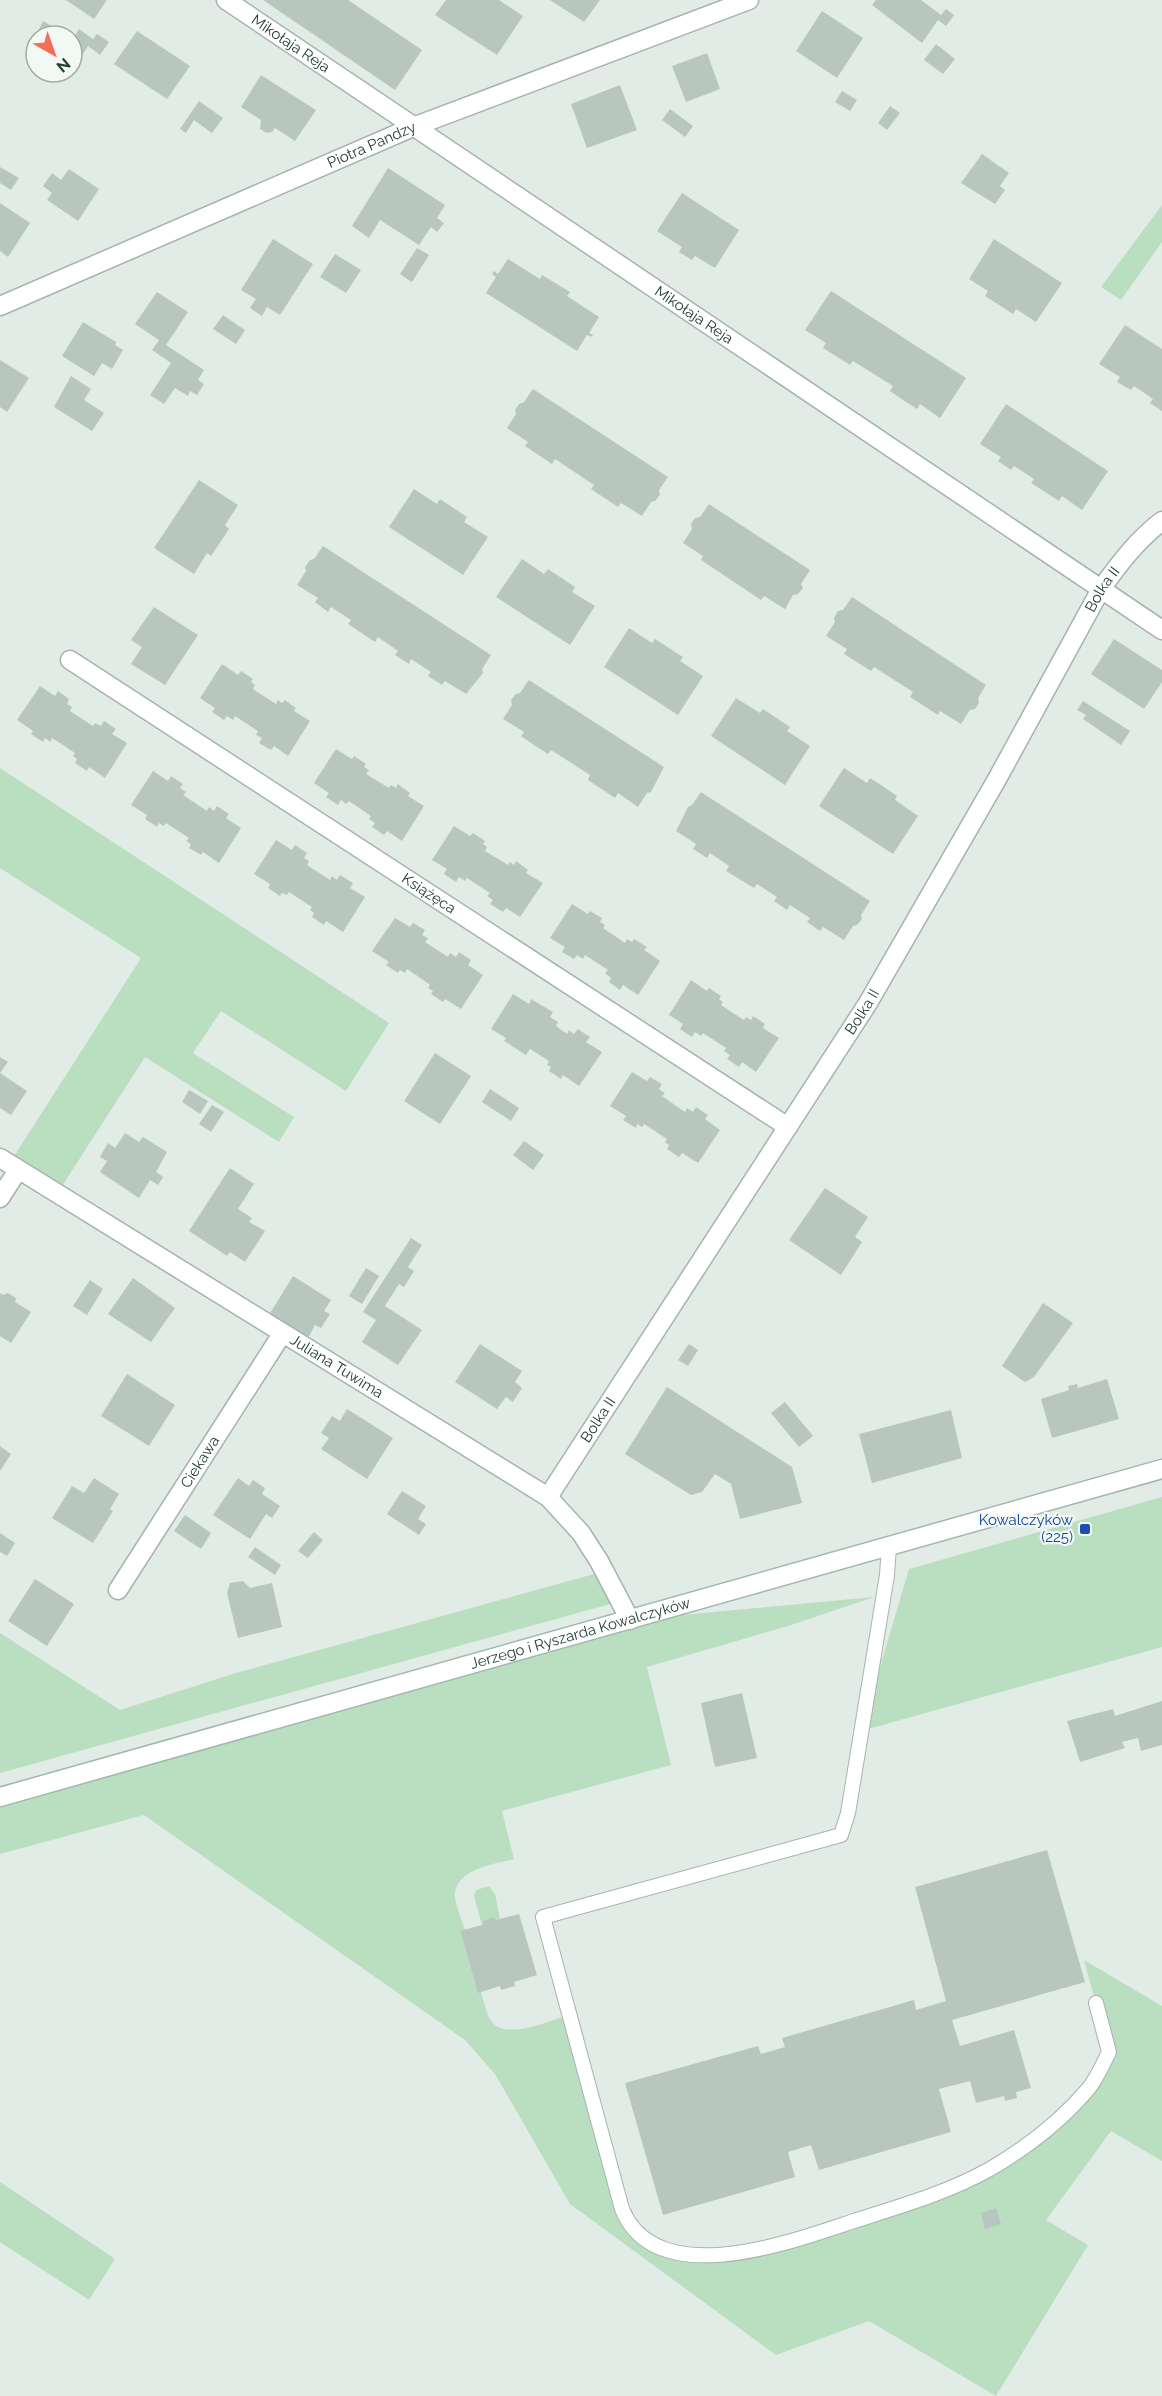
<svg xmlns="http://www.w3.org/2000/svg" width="1162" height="2396" font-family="Raleway,sans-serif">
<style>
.green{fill:#badec0}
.building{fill:#b7c7bf}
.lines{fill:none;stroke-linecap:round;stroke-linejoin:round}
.service-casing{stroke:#a4b4ad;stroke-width:16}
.minor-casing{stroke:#a4b4ad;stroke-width:21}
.secondary-casing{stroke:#a0b8ad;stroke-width:21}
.service{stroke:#fff;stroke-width:14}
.minor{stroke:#fff;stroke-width:18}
.secondary{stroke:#fff;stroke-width:18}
.transit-dot{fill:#1a4fb4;stroke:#f2f9f5;stroke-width:2}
.labels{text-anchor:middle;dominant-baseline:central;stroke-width:4.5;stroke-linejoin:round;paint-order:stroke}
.street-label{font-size:15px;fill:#213e33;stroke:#f2f9f5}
.transit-label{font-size:15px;fill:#164399;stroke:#f2f9f5;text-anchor:end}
</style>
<rect width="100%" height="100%" fill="#e2ece6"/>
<g class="green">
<polygon points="1162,205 1162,242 1121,300 1101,287"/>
<polygon points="0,768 389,1023 346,1091 221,1011 193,1053 294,1117 279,1142 145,1057 57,1194 9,1164 141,958 0,868"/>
<polygon points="1162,1497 1162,1647 861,1731 909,1569"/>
<polygon points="605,1571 621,1601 0,1773 0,1633 120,1710 236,1673"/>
<path d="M 874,1597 L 788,1626 L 647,1667 L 671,1765 L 502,1811 L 514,1859 C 496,1864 458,1868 455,1893 C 454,1904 462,1919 465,1930 L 460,1932 L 478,1992 L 481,1991 C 484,2001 486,2015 493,2023 C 507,2040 551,2020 569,2015 L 622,2209 L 646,2239 L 700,2256 L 796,2240 L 991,2168 L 1090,2087 L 1109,2052 L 1084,1960 L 1162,2006 L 1162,2161 L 1111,2131 L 1046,2220 L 1088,2245 L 996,2396 L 869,2321 L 776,2355 L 570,2204 L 495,2074 L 465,2040 L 144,1815 L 0,1854 L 0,1797 L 630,1620 Z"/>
<polygon points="489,1886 495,1894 500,1919 496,1920 494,1917 483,1921 482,1925 474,1896 476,1890"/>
<polygon points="0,2182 115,2259 89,2300 0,2242"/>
</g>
<g class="building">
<polygon points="66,0 107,0 94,19"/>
<polygon points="263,0 348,0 422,50 395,90"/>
<polygon points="446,0 499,0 523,16 497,55 435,15"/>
<polygon points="550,0 600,0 584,22"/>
<polygon points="876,0 921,0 941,15 946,9 954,15 946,26 938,20 922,43 872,5"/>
<polygon points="822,11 863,38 837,78 796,51"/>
<polygon points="43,21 68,36 36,36"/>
<polygon points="79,29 93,39 97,34 109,42 100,55 88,46 77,63 72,60 72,40"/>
<polygon points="137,31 190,66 167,99 114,64"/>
<polygon points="936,44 955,59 943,74 924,60"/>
<polygon points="707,53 720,89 686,102 672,66"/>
<polygon points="261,75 316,110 295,141 275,128 272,132 267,133 260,129 261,120 241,107"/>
<polygon points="620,85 637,130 587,148 571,104"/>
<polygon points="842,91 857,100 850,111 835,102"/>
<polygon points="199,101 223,118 212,133 194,120 186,133 180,129"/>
<polygon points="890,106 900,113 887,130 878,123"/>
<polygon points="670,109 693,126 685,137 662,120"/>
<polygon points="982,154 1009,173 1000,186 1005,190 995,204 961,183"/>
<polygon points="0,167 19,178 11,190 0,183"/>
<polygon points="388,168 445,205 437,218 444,223 437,232 431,227 419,245 380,220 369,238 352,226"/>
<polygon points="69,169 99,189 78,221 47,200 52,193 43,186 52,173 61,180"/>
<polygon points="682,193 739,230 715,268 695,256 692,260 679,252 682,247 657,231"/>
<polygon points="0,203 30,223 8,257 0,251"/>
<polygon points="273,239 313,264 280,315 267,307 262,316 250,308 256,299 241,290"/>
<polygon points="994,239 1062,283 1036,322 1016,309 1013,314 985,296 988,291 969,279"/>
<polygon points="417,248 429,255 412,282 400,274"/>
<polygon points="335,254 361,270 346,293 320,277"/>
<polygon points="508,259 540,279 542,275 570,292 567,296 599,317 589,333 593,335 592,337 587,335 577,351 486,293 496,277 492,274 494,271 498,274"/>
<polygon points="831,291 966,378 940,418 920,404 917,409 903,400 890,391 893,386 853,361 850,365 823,348 826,343 805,330"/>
<polygon points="157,292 188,312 166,345 204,370 198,380 204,384 197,395 190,391 188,396 175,388 164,404 150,395 171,363 152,350 159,340 135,324"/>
<polygon points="223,315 245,330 236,344 213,329"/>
<polygon points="83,322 116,342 115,345 123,350 112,369 102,363 94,376 62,356"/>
<polygon points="1125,325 1162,349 1162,411 1150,403 1153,399 1134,386 1131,390 1117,382 1120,377 1099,364"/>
<polygon points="0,360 29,378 7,412 0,407"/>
<polygon points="71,376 91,389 84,400 104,413 92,431 54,407"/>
<polygon points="533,389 668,477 659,490 660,495 655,501 651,502 642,516 621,503 618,507 591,489 594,485 555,459 552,464 525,446 528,442 507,428 516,414 515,410 519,404 524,402"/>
<polygon points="1006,404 1108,471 1082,510 1062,496 1059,501 1031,483 1034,479 1014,466 1011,470 998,461 1001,457 980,444"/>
<polygon points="199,480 238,505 225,525 229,529 211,556 207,553 194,574 154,548"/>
<polygon points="414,489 437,504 440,499 467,517 464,522 488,537 463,575 389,527"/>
<polygon points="709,504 810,570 801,584 803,588 798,594 793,595 785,609 764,596 761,600 701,560 703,556 683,543 692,529 691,524 695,518 700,517"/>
<polygon points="323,546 491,655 482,669 483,673 466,694 445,681 442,685 428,676 431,672 411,659 409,664 395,655 398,651 378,637 375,642 348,624 351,620 331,607 328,612 315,602 318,598 297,585 306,571 305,567 310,560 314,559"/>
<polygon points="522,559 544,574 548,569 575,587 572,592 595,606 570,645 496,597"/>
<polygon points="852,597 986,685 978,698 979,703 975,709 970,710 961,724 940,711 938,715 910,697 913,692 874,667 871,671 844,654 847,649 826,636 835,622 834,618 838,611 843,610"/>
<polygon points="154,607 198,635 165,685 131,664 142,647 131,640"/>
<polygon points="629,628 652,643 655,639 683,657 680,661 703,676 678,715 604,667"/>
<polygon points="1114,639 1162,670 1162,682 1144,709 1091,674"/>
<polygon points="222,664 238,675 241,671 253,679 251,682 255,685 253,689 276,704 278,700 282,703 285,700 296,708 294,711 310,721 288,756 274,746 271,750 259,743 262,738 256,735 258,731 235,716 233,720 227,716 224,720 212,712 215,708 200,698"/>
<polygon points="529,680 664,767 651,792 647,793 638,807 618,793 615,798 588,780 590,775 551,750 548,754 534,745 521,736 524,732 503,719 512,705 511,700 516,694 520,693"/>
<polygon points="40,686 55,696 58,691 69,699 67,704 72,707 70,711 93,726 95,723 101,726 104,721 116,729 112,734 127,743 105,778 89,767 87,771 75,763 77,759 73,756 75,753 63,745 52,738 50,742 45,738 43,742 31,734 33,731 17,720"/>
<polygon points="736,698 760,713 763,709 790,727 787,731 810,746 785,785 711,736"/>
<polygon points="1083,701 1130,731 1121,745 1083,719 1086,715 1077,710"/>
<polygon points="336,749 352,759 354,756 366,764 364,767 369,770 366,774 389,788 391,785 396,788 398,784 410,793 408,796 424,806 402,841 387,831 384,835 372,827 375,823 369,819 371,816 349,801 346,804 341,800 338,805 326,797 329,793 314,783"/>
<polygon points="844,768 867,783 870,778 884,787 897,796 895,800 918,816 893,854 819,806"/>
<polygon points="153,771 168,781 171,776 183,784 180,788 186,792 183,795 207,811 209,807 214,811 217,806 229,814 226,818 241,828 219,863 203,852 201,855 189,848 191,844 186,841 189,838 166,823 164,826 159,823 157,827 145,819 147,815 131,805"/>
<polygon points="701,792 870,901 861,915 862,919 857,925 853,926 844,940 823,927 820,931 807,922 810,918 790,905 787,910 774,901 777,897 757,884 754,888 726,871 729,866 710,853 707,858 693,849 696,844 676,831 688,807 692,805"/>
<polygon points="454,826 470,836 473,833 485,841 483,844 487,847 485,851 508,865 510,862 514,865 516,861 528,870 526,873 543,883 520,917 506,908 503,912 490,904 493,900 487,896 490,893 467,878 465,881 459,877 456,882 444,874 447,869 432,860"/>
<polygon points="276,840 292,850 295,845 307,853 304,858 309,861 307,865 330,880 332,876 337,880 340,875 353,883 350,888 365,897 343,932 326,921 324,925 312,917 314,913 310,910 312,907 289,892 287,895 282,893 280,896 268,888 270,884 254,874"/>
<polygon points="572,904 588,914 590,911 602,918 600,922 605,925 603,928 625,943 627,939 632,942 634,939 647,947 644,950 660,961 638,995 623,985 620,990 609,982 611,978 605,973 608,970 585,955 583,959 577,955 574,959 562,952 565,947 550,938"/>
<polygon points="395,918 410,927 413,923 425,930 422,935 428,938 425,942 448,957 450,953 456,957 459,952 471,960 468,965 483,975 461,1009 445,999 443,1002 431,994 433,991 428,988 430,985 419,977 407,969 405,973 400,970 398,973 386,965 389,962 372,951"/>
<polygon points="691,980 707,991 709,988 721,996 719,999 723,1002 721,1005 733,1013 744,1020 746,1017 751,1020 753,1016 765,1024 763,1028 779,1038 756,1072 742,1062 739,1067 727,1059 730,1055 724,1051 726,1048 703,1033 701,1036 695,1032 692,1037 680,1029 683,1024 669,1015"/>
<polygon points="513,994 529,1004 531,999 553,1012 550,1017 558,1022 556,1026 567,1034 569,1030 574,1034 578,1029 590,1037 586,1042 602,1052 579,1086 563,1075 561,1079 549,1071 551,1067 547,1065 549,1061 538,1054 530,1049 526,1055 504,1041 506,1038 491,1029"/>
<polygon points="435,1053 471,1076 440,1124 404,1101"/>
<polygon points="0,1057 8,1062 0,1073 27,1091 11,1115 0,1108"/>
<polygon points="632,1072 647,1081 650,1077 662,1084 659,1089 665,1093 662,1096 685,1112 687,1108 693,1112 696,1107 708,1115 705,1119 720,1130 698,1163 682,1153 679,1157 667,1149 669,1145 665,1142 667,1139 644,1124 642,1127 637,1124 636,1128 623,1120 626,1116 610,1106"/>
<polygon points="490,1089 519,1108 511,1121 482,1102"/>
<polygon points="189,1090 208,1101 200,1114 182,1102"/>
<polygon points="212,1105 224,1112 211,1132 199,1124"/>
<polygon points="125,1133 139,1142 143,1137 167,1152 156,1172 163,1177 158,1185 150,1180 139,1198 100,1172 107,1161 100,1157 108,1143 115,1148"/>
<polygon points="524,1141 544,1155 533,1170 513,1155"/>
<polygon points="230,1168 254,1184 238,1209 252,1218 249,1222 265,1231 245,1262 230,1252 227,1256 189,1231"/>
<polygon points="825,1188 868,1217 855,1237 862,1242 841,1275 789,1240"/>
<polygon points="411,1238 422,1245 408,1267 414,1271 404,1287 399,1284 385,1306 422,1330 398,1365 362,1342 376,1320 363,1312"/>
<polygon points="366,1268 379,1276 362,1304 349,1296"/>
<polygon points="293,1276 331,1300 324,1311 330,1314 321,1328 315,1325 307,1340 269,1315"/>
<polygon points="133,1278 175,1308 151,1342 108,1314"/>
<polygon points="90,1280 103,1289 87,1315 73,1306"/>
<polygon points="0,1293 3,1295 8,1293 16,1298 15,1302 31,1312 11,1343 0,1336"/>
<polygon points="1043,1303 1073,1323 1034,1377 1025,1382 1002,1366"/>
<polygon points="480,1344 522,1371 515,1382 522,1388 513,1402 506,1397 497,1409 455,1382"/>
<polygon points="689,1344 698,1350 688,1366 678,1360"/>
<polygon points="127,1374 175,1405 149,1446 101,1416"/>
<polygon points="1107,1379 1119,1419 1052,1438 1041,1399 1069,1390 1068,1386 1077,1384 1078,1388"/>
<polygon points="667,1387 792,1467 802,1503 740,1519 731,1484 715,1474 702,1492 691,1495 625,1454"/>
<polygon points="785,1402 813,1436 799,1447 771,1413"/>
<polygon points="347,1409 393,1438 367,1479 321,1449 329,1438 321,1433 332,1416 340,1421"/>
<polygon points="951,1410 962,1458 872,1483 859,1434"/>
<polygon points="0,1446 11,1454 0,1471"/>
<polygon points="94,1478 119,1494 110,1509 113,1511 93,1543 52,1518 72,1486 84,1493"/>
<polygon points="238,1478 249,1486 253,1480 265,1488 262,1494 280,1506 272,1518 266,1514 250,1539 213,1515"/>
<polygon points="402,1491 426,1506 418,1519 426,1524 419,1535 387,1514"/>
<polygon points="185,1515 211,1533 201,1549 174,1531"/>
<polygon points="314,1532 323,1540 308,1558 298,1551"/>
<polygon points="0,1533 15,1543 7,1556 0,1552"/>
<polygon points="255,1547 281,1565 275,1575 248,1557"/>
<polygon points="35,1579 74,1604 47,1646 8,1621"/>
<polygon points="243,1581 250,1588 272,1583 282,1627 238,1638 227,1593 230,1583"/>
<polygon points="742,1693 757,1758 715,1767 701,1703"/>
<polygon points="1162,1701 1162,1745 1141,1751 1138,1738 1122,1742 1125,1748 1080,1762 1067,1721 1113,1709 1115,1716"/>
<polygon points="1047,1850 1085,1982 952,2020 960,2046 1014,2030 1031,2088 1016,2092 1017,2098 1005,2101 1004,2096 976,2103 970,2081 939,2089 951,2132 819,2170 811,2145 788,2152 795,2177 663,2215 625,2083 758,2046 761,2054 785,2047 782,2038 914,2000 916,2010 946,2001 915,1887"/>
<polygon points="519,1914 537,1975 514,1982 515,1986 501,1990 500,1986 478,1993 460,1931 482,1925 483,1921 494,1917 496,1920"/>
<polygon points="996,2208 1001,2224 985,2229 981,2213"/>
</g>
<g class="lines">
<defs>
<path id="service" d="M 889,1546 L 887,1575 L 848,1813 L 841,1835 L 543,1917 L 622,2209 C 656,2293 794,2241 854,2221 C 901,2206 947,2193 990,2169 C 1026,2148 1062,2120 1089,2088 C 1097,2078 1103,2064 1109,2052 L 1096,2003"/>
<g id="minor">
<path id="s1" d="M 226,0 L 1162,630"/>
<path id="s2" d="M 0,306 L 413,127 L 749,0"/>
<path id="s3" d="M 70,660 L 788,1127"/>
<path id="s4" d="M 0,1158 L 548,1497 L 581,1533 L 599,1561 L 630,1620"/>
<polyline points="0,1198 18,1170"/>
<path id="s5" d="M 548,1497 L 868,1003 L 996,781 L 1101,589 C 1119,564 1137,540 1162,521"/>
<path id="s6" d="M 118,1590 L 282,1334"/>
</g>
<g id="secondary">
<path id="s7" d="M 0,1797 L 1162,1469"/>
</g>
</defs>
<use href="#service" class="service-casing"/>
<use href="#minor" class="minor-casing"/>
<use href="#secondary" class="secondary-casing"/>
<use href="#service" class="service"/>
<use href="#minor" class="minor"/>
<use href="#secondary" class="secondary"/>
</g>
<rect class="transit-dot" x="1079" y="1523" width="12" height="12" rx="3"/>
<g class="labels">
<g class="street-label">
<text stroke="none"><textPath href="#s1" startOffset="78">Mikołaja Reja</textPath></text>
<text stroke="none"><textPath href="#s2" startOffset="405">Piotra Pandzy</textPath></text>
<text stroke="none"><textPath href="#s1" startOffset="564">Mikołaja Reja</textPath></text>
<text stroke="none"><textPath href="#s5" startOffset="1064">Bolka II</textPath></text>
<text stroke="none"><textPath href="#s3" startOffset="428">Książęca</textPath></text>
<text stroke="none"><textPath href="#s5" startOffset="578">Bolka II</textPath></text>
<text stroke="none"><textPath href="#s4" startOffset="396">Juliana Tuwima</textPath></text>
<text stroke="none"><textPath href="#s5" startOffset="92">Bolka II</textPath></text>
<text stroke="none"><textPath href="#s6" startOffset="152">Ciekawa</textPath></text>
<text stroke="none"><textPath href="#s7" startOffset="603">Jerzego i Ryszarda Kowalczyków</textPath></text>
</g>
<g class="transit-label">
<text x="1073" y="1520">Kowalczyków<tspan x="1073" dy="17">(225)</tspan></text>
</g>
</g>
<g transform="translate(54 54) rotate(140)"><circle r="28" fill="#f2f9f5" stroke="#9eaea7" stroke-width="1.5"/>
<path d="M0-4.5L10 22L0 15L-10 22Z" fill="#f46d58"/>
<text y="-9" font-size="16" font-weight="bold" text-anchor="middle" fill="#213e33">N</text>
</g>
</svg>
